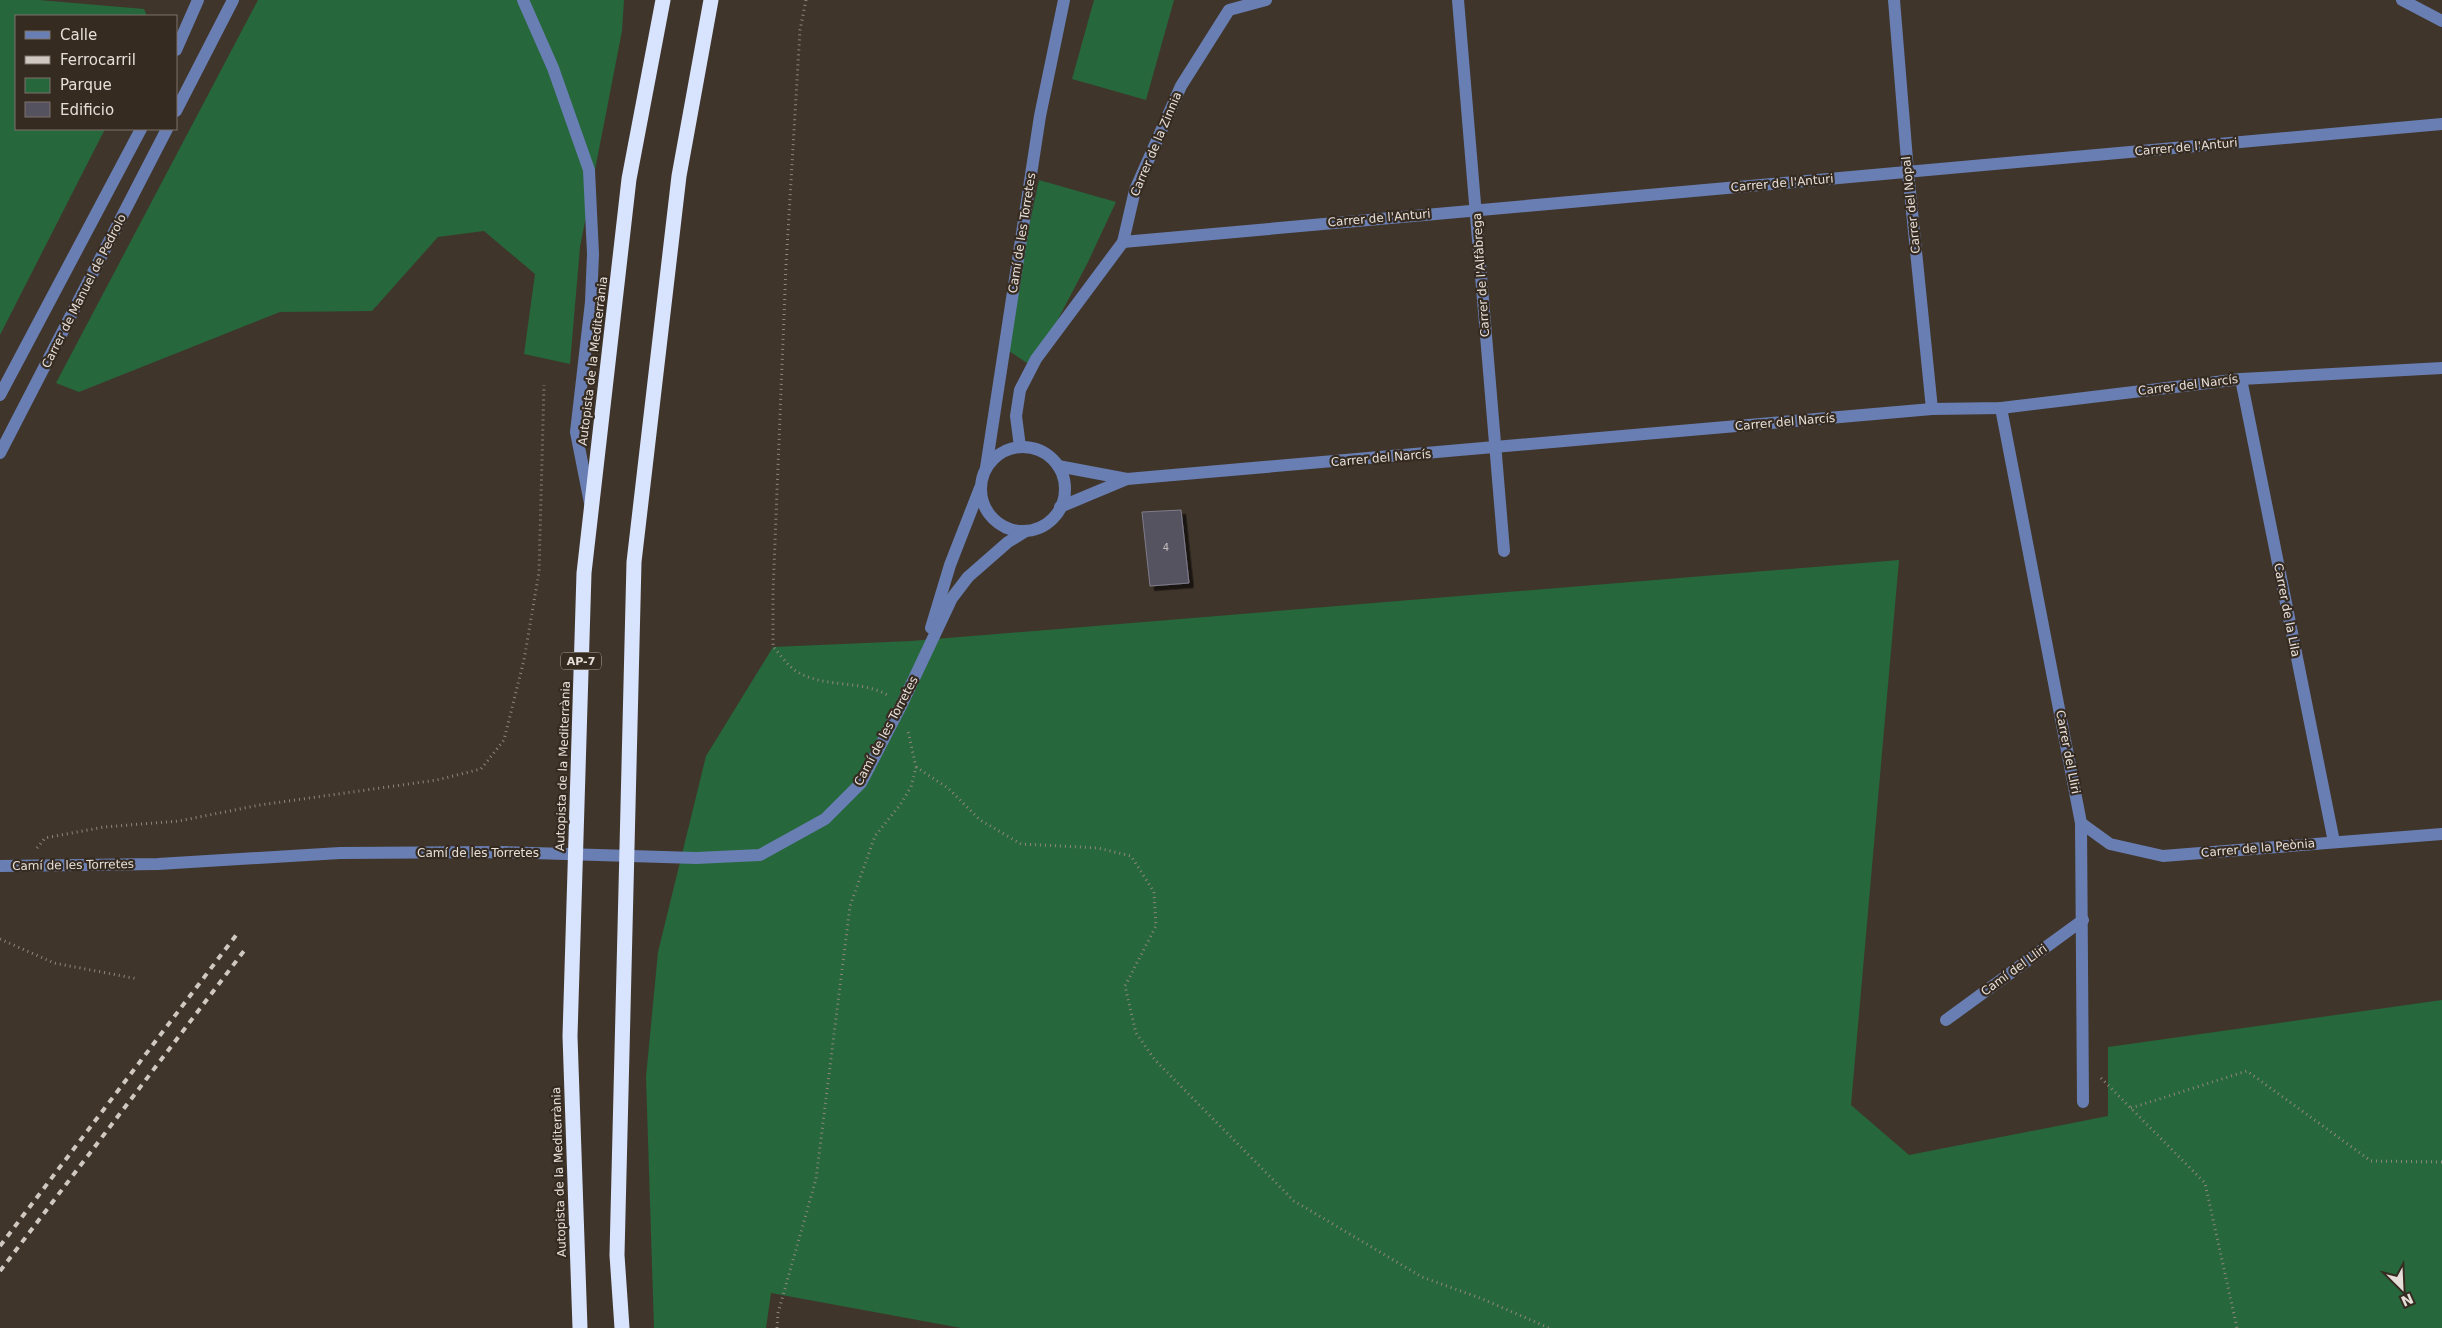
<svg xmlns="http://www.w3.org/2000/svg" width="2442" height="1328" font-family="'DejaVu Sans',sans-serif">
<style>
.green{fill:#26673b}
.building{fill:#555260;stroke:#7f7c8c;filter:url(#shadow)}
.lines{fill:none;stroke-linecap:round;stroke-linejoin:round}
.path{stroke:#8f867e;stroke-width:3;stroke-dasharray:1 4;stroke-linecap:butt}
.minor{stroke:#697eb2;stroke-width:12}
.highway{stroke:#d8e3fd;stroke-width:15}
.rail{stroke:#d0c9c2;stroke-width:4;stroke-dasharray:6 6;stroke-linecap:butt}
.labels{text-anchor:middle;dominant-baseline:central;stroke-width:4.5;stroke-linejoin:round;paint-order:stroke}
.number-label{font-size:10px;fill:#c2bcbb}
.shield{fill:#362b21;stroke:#b1a9a2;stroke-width:1}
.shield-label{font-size:11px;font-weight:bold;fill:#e6dfd9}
.street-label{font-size:12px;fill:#e6dfd9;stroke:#362b21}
</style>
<defs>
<filter id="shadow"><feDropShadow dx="4.5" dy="4.5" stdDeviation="0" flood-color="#0009"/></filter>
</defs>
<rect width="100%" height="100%" fill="#40352b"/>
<g class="green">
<polygon points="0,0 39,0 144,9 147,16 16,16 16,129 105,129 0,335"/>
<polygon points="258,0 624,0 622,31 580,247 570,364 524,354 535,274 484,231 438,237 372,311 280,312 79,392 56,383"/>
<polygon points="1094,0 1174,0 1146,100 1072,79"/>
<polygon points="1039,180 1116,202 1088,262 1033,367 1003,347"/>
<polygon points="1899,560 1851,1105 1909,1155 2108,1116 2108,1047 2442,1000 2442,1328 961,1328 771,1293 766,1328 654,1328 646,1077 658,952 706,756 773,647 911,641"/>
</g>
<polygon class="building" points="1181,510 1189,583 1150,586 1142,512"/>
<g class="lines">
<g class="path">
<path d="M 806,0 L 800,30 L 786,265 L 773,592 L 773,647 C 779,653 785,662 792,668 C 819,690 860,678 889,696"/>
<polyline points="916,767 948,788 980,820 1021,844 1098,848 1131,856 1154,892 1156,926 1125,986 1136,1033 1155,1060 1294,1201 1422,1277 1480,1298 1549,1328"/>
<polyline points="37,848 45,838 104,827 179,821 260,805 437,780 481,769 504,740 524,660 539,572 544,385"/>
<polyline points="0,939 54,963 138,979"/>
<polyline points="2101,1078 2205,1183 2237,1328"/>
<polyline points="2131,1108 2247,1071 2371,1161 2442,1162"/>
<polyline points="777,1328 778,1313 816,1179 850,906 875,836 900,805 911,787 916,767 908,731"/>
</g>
<g class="minor">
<polyline points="523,0 553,68 589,170 593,254 591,302 576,432 590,503"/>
<polyline points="1458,0 1504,551"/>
<polyline points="1894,0 1908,172 1932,409"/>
<polyline points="2402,0 2442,21"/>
<polyline points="176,50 198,0"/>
<polyline points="176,111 233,0"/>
<polyline points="1123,242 2442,124"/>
<polyline points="2241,379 2334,842"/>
<polyline points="0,395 141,129"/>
<polyline points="2001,408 2081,823 2083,1102"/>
<polyline points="1020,447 1016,416 1020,390 1036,359 1123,242 1135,190 1181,86 1229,10 1266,0"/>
<circle cx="1023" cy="489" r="42"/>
<polyline points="0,453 167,129"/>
<polyline points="1058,466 1127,479"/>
<polyline points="986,468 1040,116 1064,0"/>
<polyline points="1060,507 1127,479 1932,409 2001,408 2241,379 2442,368"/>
<polyline points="931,628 950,565 980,488"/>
<polyline points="2081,823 2110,844 2163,856 2442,834"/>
<polyline points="0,866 158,864 340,853 501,852 696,858 760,855 825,819 861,783 902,704 952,598 968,577 1008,542 1026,531"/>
<polyline points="1946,1020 2083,920"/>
</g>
<g class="highway">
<polyline points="580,1328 570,1036 584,573 629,179 663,0"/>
<polyline points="622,1328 617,1255 634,562 679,176 711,0"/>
</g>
<g class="rail">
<polyline points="0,1246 237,934"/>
<polyline points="0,1271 247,947"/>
</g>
</g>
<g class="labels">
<g class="number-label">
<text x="1166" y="547">4</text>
</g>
<rect class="shield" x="561" y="652.5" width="40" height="17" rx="4"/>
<g class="shield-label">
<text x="581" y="661">AP-7</text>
</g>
<g class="street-label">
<text transform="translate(1156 144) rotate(-67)">Carrer de la Zinnia</text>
<text transform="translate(2186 147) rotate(-5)">Carrer de l'Anturi</text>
<text transform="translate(1782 183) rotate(-5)">Carrer de l'Anturi</text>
<text transform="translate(1911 205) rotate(-96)">Carrer del Nopal</text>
<text transform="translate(1379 218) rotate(-5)">Carrer de l'Anturi</text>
<text transform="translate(1022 233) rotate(-81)">Camí de les Torretes</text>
<text transform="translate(1481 275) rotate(-94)">Carrer de l'Alfàbrega</text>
<text transform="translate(84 291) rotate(-63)">Carrer de Manuel de Pedrolo</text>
<text transform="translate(593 361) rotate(-83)">Autopista de la Mediterrània</text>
<text transform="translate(2188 385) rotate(-7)">Carrer del Narcís</text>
<text transform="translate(1785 422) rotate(-5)">Carrer del Narcís</text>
<text transform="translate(1381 458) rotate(-5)">Carrer del Narcís</text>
<text transform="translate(2287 610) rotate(79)">Carrer de la Lila</text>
<text transform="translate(886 731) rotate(-62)">Camí de les Torretes</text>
<text transform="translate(2068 752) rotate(79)">Carrer del Lliri</text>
<text transform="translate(563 766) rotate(-88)">Autopista de la Mediterrània</text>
<text transform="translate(2258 848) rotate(-5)">Carrer de la Peònia</text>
<text x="478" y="853">Camí de les Torretes</text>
<text transform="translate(73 865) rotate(-1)">Camí de les Torretes</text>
<text transform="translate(2014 970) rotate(-36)">Camí del Lliri</text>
<text transform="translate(559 1172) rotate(-92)">Autopista de la Mediterrània</text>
</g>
</g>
<rect x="15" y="15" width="162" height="115" fill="#362b21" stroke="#7c736b"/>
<rect x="25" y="31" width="25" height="8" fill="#697eb2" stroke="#7c736b"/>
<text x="60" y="40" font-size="15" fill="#e6dfd9">Calle</text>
<rect x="25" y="56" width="25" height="8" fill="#d0c9c2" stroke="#7c736b"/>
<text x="60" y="65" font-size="15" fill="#e6dfd9">Ferrocarril</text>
<rect x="25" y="78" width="25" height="15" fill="#26673b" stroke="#7c736b"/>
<text x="60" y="90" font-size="15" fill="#e6dfd9">Parque</text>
<rect x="25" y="102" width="25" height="15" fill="#555260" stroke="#7c736b"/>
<text x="60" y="115" font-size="15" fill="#e6dfd9">Edificio</text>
<g transform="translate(2402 1288) rotate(156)" stroke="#362b21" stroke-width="4" paint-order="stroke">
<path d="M0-4L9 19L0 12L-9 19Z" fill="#e6dfd9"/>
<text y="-8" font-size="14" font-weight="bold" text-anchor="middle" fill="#e6dfd9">N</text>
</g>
</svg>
